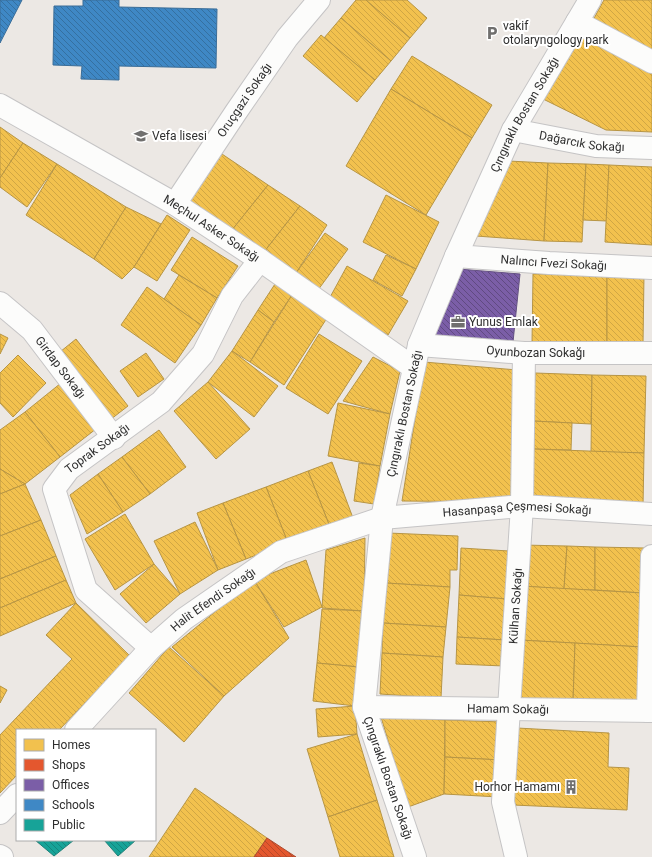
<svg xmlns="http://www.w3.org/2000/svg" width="652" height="857" font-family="Roboto,sans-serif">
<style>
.homes{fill:url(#homes-back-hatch);stroke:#b79544}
.shops{fill:url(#shops-back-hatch);stroke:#ad4b2e}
.offices{fill:url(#offices-back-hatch);stroke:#645083}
.schools{fill:url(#schools-back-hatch);stroke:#3a6d98}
.public{fill:url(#public-back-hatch);stroke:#1e8078}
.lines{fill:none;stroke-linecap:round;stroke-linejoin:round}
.street-casing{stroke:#c5c4c5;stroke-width:24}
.secondary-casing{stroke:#c5c4c5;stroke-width:24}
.street{stroke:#fcfcfb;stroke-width:22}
.secondary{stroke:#fcfcfb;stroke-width:22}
.labels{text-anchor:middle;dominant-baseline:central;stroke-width:4;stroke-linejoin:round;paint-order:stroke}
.poi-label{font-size:12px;fill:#2e2e2e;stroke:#fff;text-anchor:start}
.street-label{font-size:12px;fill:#2e2e2e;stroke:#fff}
</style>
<defs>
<pattern id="homes-back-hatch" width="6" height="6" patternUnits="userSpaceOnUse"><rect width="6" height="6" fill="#f2c14e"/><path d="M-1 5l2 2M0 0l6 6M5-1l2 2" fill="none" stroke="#d0a644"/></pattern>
<pattern id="shops-back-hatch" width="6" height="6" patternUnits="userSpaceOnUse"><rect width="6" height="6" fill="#e4572e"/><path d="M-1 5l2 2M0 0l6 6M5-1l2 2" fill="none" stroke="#b94828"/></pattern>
<pattern id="offices-back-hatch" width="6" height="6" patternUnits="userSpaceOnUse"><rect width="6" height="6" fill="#7b5ea7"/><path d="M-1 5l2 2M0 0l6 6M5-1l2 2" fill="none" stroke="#604a81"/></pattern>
<pattern id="schools-back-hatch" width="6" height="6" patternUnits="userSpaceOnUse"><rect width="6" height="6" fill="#3f88c5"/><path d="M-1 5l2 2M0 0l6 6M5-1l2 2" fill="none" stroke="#3570a0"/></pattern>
<pattern id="public-back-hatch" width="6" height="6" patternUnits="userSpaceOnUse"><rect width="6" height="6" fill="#17a398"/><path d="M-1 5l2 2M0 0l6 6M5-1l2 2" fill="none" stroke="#15857c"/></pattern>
</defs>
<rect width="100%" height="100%" fill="#ece8e4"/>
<g class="homes">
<polygon points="356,0 366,0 410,38 391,61 341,18"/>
<polygon points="366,0 407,0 427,18 410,38"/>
<polygon points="604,0 652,0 652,54 592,22"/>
<polygon points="341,18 391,61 375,80 324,38"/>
<polygon points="579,32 652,71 652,132 606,130 539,97"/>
<polygon points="321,35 375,80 357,102 303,56"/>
<polygon points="412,56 492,105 472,138 391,89"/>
<polygon points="391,89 472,138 426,215 346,166"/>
<polygon points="0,127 23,143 0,178"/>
<polygon points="23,143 57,164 27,207 0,187 0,178"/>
<polygon points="219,152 268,185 232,230 187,200"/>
<polygon points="508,161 548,163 544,241 476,236"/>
<polygon points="548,163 586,164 582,242 544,241"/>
<polygon points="57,164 126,207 94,259 26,215"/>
<polygon points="586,164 609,165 607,221 583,220"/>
<polygon points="609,165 652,167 652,245 605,242"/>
<polygon points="268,185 300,206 264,252 232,230"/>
<polygon points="386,195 439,222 416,269 363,242"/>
<polygon points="300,206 327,225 296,273 264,252"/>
<polygon points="126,207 161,224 134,267 122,279 94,259"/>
<polygon points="167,215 190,230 157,281 134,267"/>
<polygon points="325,233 348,249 318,290 296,273"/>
<polygon points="192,237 238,266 217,298 171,270"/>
<polygon points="386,255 416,269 402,296 373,280"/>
<polygon points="347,266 408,301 388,335 328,301"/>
<polygon points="533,274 607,274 607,344 532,343"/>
<polygon points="607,274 644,274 643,344 607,344"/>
<polygon points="179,275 217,298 201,325 164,299"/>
<polygon points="275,284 292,295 274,322 258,310"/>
<polygon points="147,287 201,325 175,363 121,325"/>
<polygon points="292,295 327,318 284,385 250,362"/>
<polygon points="258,310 274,322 250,362 232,351"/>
<polygon points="0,334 8,338 0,354"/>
<polygon points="319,334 362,361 328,414 286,388"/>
<polygon points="76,339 128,406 106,423 55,356"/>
<polygon points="232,351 278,386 254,417 208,382"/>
<polygon points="146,353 164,379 138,397 120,371"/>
<polygon points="18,355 46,383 13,417 0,403 0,373"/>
<polygon points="373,357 400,371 390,414 343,401"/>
<polygon points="424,362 517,370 515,502 402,501"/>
<polygon points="535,373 592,375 591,424 533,421"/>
<polygon points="592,375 646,376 644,453 591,452"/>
<polygon points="66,379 101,425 60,457 25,412"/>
<polygon points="208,382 250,429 216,459 174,411"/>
<polygon points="338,403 390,414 380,466 328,456"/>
<polygon points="25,412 60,457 25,484 0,469 0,430"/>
<polygon points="533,421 572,423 571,450 533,449"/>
<polygon points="159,430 186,467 150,494 122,457"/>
<polygon points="533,449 644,453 643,506 531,503"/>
<polygon points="122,457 150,494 123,512 98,474"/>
<polygon points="332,462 353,518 330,527 308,471"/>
<polygon points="359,463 380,466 374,504 354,501"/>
<polygon points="0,469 25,484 0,494"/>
<polygon points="308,471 330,527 288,543 266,487"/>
<polygon points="98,474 123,512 87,534 70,495"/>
<polygon points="25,484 41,520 0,536 0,494"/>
<polygon points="266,487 288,543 246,559 223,503"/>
<polygon points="223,503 246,559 218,570 197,513"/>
<polygon points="125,514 154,564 115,590 85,539"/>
<polygon points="41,520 56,556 0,579 0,536"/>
<polygon points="195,522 218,570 180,594 154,541"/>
<polygon points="388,533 458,536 457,570 450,570 450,587 386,583"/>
<polygon points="365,538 364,611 322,608 326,550"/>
<polygon points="522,545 567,546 564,589 521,586"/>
<polygon points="567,546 595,547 595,590 564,589"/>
<polygon points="595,547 644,548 643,593 595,590"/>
<polygon points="461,548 509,551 507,599 459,595"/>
<polygon points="56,556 66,580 0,608 0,579"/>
<polygon points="306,560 322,607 284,627 254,580"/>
<polygon points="154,564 180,594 146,623 120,594"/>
<polygon points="66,580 76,603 0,636 0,608"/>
<polygon points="254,580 289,638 224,696 172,647"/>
<polygon points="386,583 450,587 446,627 383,623"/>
<polygon points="521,586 643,593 642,647 519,640"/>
<polygon points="459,595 507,599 505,640 457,637"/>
<polygon points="76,603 130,656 59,730 17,730 17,775 0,793 0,735 72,659 46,635"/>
<polygon points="322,609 364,611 359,667 317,663"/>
<polygon points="383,623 446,627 443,657 382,653"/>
<polygon points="457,637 505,640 504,666 456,664"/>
<polygon points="519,640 575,643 573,702 518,701"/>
<polygon points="575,643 642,647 640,704 573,702"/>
<polygon points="169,647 224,696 184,742 129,693"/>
<polygon points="382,653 443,657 441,698 380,694"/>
<polygon points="317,663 359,667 355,706 313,701"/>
<polygon points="0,686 7,690 0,703"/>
<polygon points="355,706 357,734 318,737 316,709"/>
<polygon points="381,717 445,720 444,794 408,807"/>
<polygon points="445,720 502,722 501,760 445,757"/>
<polygon points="517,728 609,733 608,767 629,768 627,810 513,805"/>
<polygon points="357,734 377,800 328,817 307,749"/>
<polygon points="445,757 501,760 499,797 444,794"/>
<polygon points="195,788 267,838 254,857 149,857"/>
<polygon points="377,800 394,857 340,857 328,817"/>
</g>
<polygon class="shops" points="267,838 296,857 254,857"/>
<polygon class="offices" points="458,269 520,274 513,342 434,338"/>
<g class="schools">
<polygon points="0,0 22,0 0,43"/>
<polygon points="83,0 119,0 119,7 217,9 216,68 119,66 119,80 81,79 82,66 53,65 54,6 83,6"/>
</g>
<g class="public">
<polygon points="35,840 74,840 54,856"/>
<polygon points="104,840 136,840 118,856"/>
</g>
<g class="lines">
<defs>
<g id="street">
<polyline points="577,22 652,62"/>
<path id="s1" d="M 0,105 L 175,204 L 260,260 L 414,368"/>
<path id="s2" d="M 513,130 L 596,146 L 652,148"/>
<path id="s3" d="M 175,204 L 236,112 L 287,38 L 319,0"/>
<path id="s4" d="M 456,256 L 549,263 L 652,268"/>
<path id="s5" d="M 0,303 L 32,330 L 114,438"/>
<path id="s6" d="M 419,345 L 524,353 L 652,353"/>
<path id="s7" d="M 151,648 L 86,590 L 54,489 L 69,469 L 161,402 L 203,354 L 232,296 L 260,260"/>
<path id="s8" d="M 364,707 L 652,711"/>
<polyline points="648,711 652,556"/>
<path id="s9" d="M 76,730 L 151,648 L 184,619 L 281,552 L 382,518 L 522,506 L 652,514"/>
<polyline points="0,813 17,795"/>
<path id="s10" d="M 516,857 L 503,802 L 522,506 L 524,353"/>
</g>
<g id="secondary">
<polyline points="0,856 2,857"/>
<path id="s11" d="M 415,857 L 364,707 L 382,518 L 419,345 L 456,256 L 513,130 L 590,0"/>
</g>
</defs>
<use href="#street" class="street-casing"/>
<use href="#secondary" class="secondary-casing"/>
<use href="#street" class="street"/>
<use href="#secondary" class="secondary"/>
</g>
<defs>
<symbol id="parking-bare" viewBox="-9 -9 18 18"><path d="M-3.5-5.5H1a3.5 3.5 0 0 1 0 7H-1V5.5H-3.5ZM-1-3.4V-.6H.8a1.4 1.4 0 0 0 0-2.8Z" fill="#706f6e" stroke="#fff" stroke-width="2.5" paint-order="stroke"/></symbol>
<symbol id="school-bare" viewBox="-9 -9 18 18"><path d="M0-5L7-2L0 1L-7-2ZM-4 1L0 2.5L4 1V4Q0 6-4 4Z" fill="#706f6e" stroke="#fff" stroke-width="2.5" paint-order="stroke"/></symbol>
<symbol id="office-bare" viewBox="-9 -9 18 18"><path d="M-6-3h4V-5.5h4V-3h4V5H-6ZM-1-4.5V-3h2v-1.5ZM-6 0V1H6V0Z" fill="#706f6e" stroke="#fff" stroke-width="2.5" paint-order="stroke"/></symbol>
<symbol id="building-bare" viewBox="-9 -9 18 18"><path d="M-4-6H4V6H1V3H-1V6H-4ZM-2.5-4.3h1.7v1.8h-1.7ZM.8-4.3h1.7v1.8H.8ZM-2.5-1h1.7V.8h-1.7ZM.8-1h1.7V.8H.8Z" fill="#706f6e" stroke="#fff" stroke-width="2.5" paint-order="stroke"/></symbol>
</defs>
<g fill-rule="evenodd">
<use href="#parking-bare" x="482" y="23" width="20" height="20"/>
<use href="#school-bare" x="131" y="126" width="20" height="20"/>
<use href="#office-bare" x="448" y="312" width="20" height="20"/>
<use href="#building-bare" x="561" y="777" width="20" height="20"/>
</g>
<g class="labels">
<g class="poi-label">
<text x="503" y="26">vakif<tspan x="503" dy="14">otolaryngology park</tspan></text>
<text x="152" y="136">Vefa lisesi</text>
<text x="469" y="322">Yunus Emlak</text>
<text x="560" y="787" text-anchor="end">Horhor Hamamı</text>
</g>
<g class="street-label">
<text stroke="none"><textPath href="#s3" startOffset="125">Oruçgazi Sokağı</textPath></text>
<text stroke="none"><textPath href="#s11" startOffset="779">Çıngıraklı Bostan Sokağı</textPath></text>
<text stroke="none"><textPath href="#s2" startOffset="70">Dağarcık Sokağı</textPath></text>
<text stroke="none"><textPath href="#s1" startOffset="245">Meçhul Asker Sokağı</textPath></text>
<text stroke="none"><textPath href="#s4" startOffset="98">Nalıncı Fvezi Sokağı</textPath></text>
<text stroke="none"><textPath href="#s6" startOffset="117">Oyunbozan Sokağı</textPath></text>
<text stroke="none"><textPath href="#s5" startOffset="89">Girdap Sokağı</textPath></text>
<text stroke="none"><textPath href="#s11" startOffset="455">Çıngıraklı Bostan Sokağı</textPath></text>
<text stroke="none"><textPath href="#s7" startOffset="253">Toprak Sokağı</textPath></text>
<text stroke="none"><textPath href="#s9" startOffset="515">Hasanpaşa Çeşmesi Sokağı</textPath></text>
<text stroke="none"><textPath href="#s9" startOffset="190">Halit Efendi Sokağı</textPath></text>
<text stroke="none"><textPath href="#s10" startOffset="253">Külhan Sokağı</textPath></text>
<text stroke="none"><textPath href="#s8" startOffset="144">Hamam Sokağı</textPath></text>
<text transform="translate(388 778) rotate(71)">Çıngıraklı Bostan Sokağı</text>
</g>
</g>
<rect x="16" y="729" width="140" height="112" fill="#ffffff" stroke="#ababab"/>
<rect x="24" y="739" width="20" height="12" fill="#f2c14e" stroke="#ababab"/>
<text x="52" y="749" font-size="12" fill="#2e2e2e">Homes</text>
<rect x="24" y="759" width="20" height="12" fill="#e4572e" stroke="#ababab"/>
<text x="52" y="769" font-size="12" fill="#2e2e2e">Shops</text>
<rect x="24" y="779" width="20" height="12" fill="#7b5ea7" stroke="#ababab"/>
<text x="52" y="789" font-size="12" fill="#2e2e2e">Offices</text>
<rect x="24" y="799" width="20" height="12" fill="#3f88c5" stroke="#ababab"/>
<text x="52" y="809" font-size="12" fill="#2e2e2e">Schools</text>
<rect x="24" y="819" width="20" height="12" fill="#17a398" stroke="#ababab"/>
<text x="52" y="829" font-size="12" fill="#2e2e2e">Public</text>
</svg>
